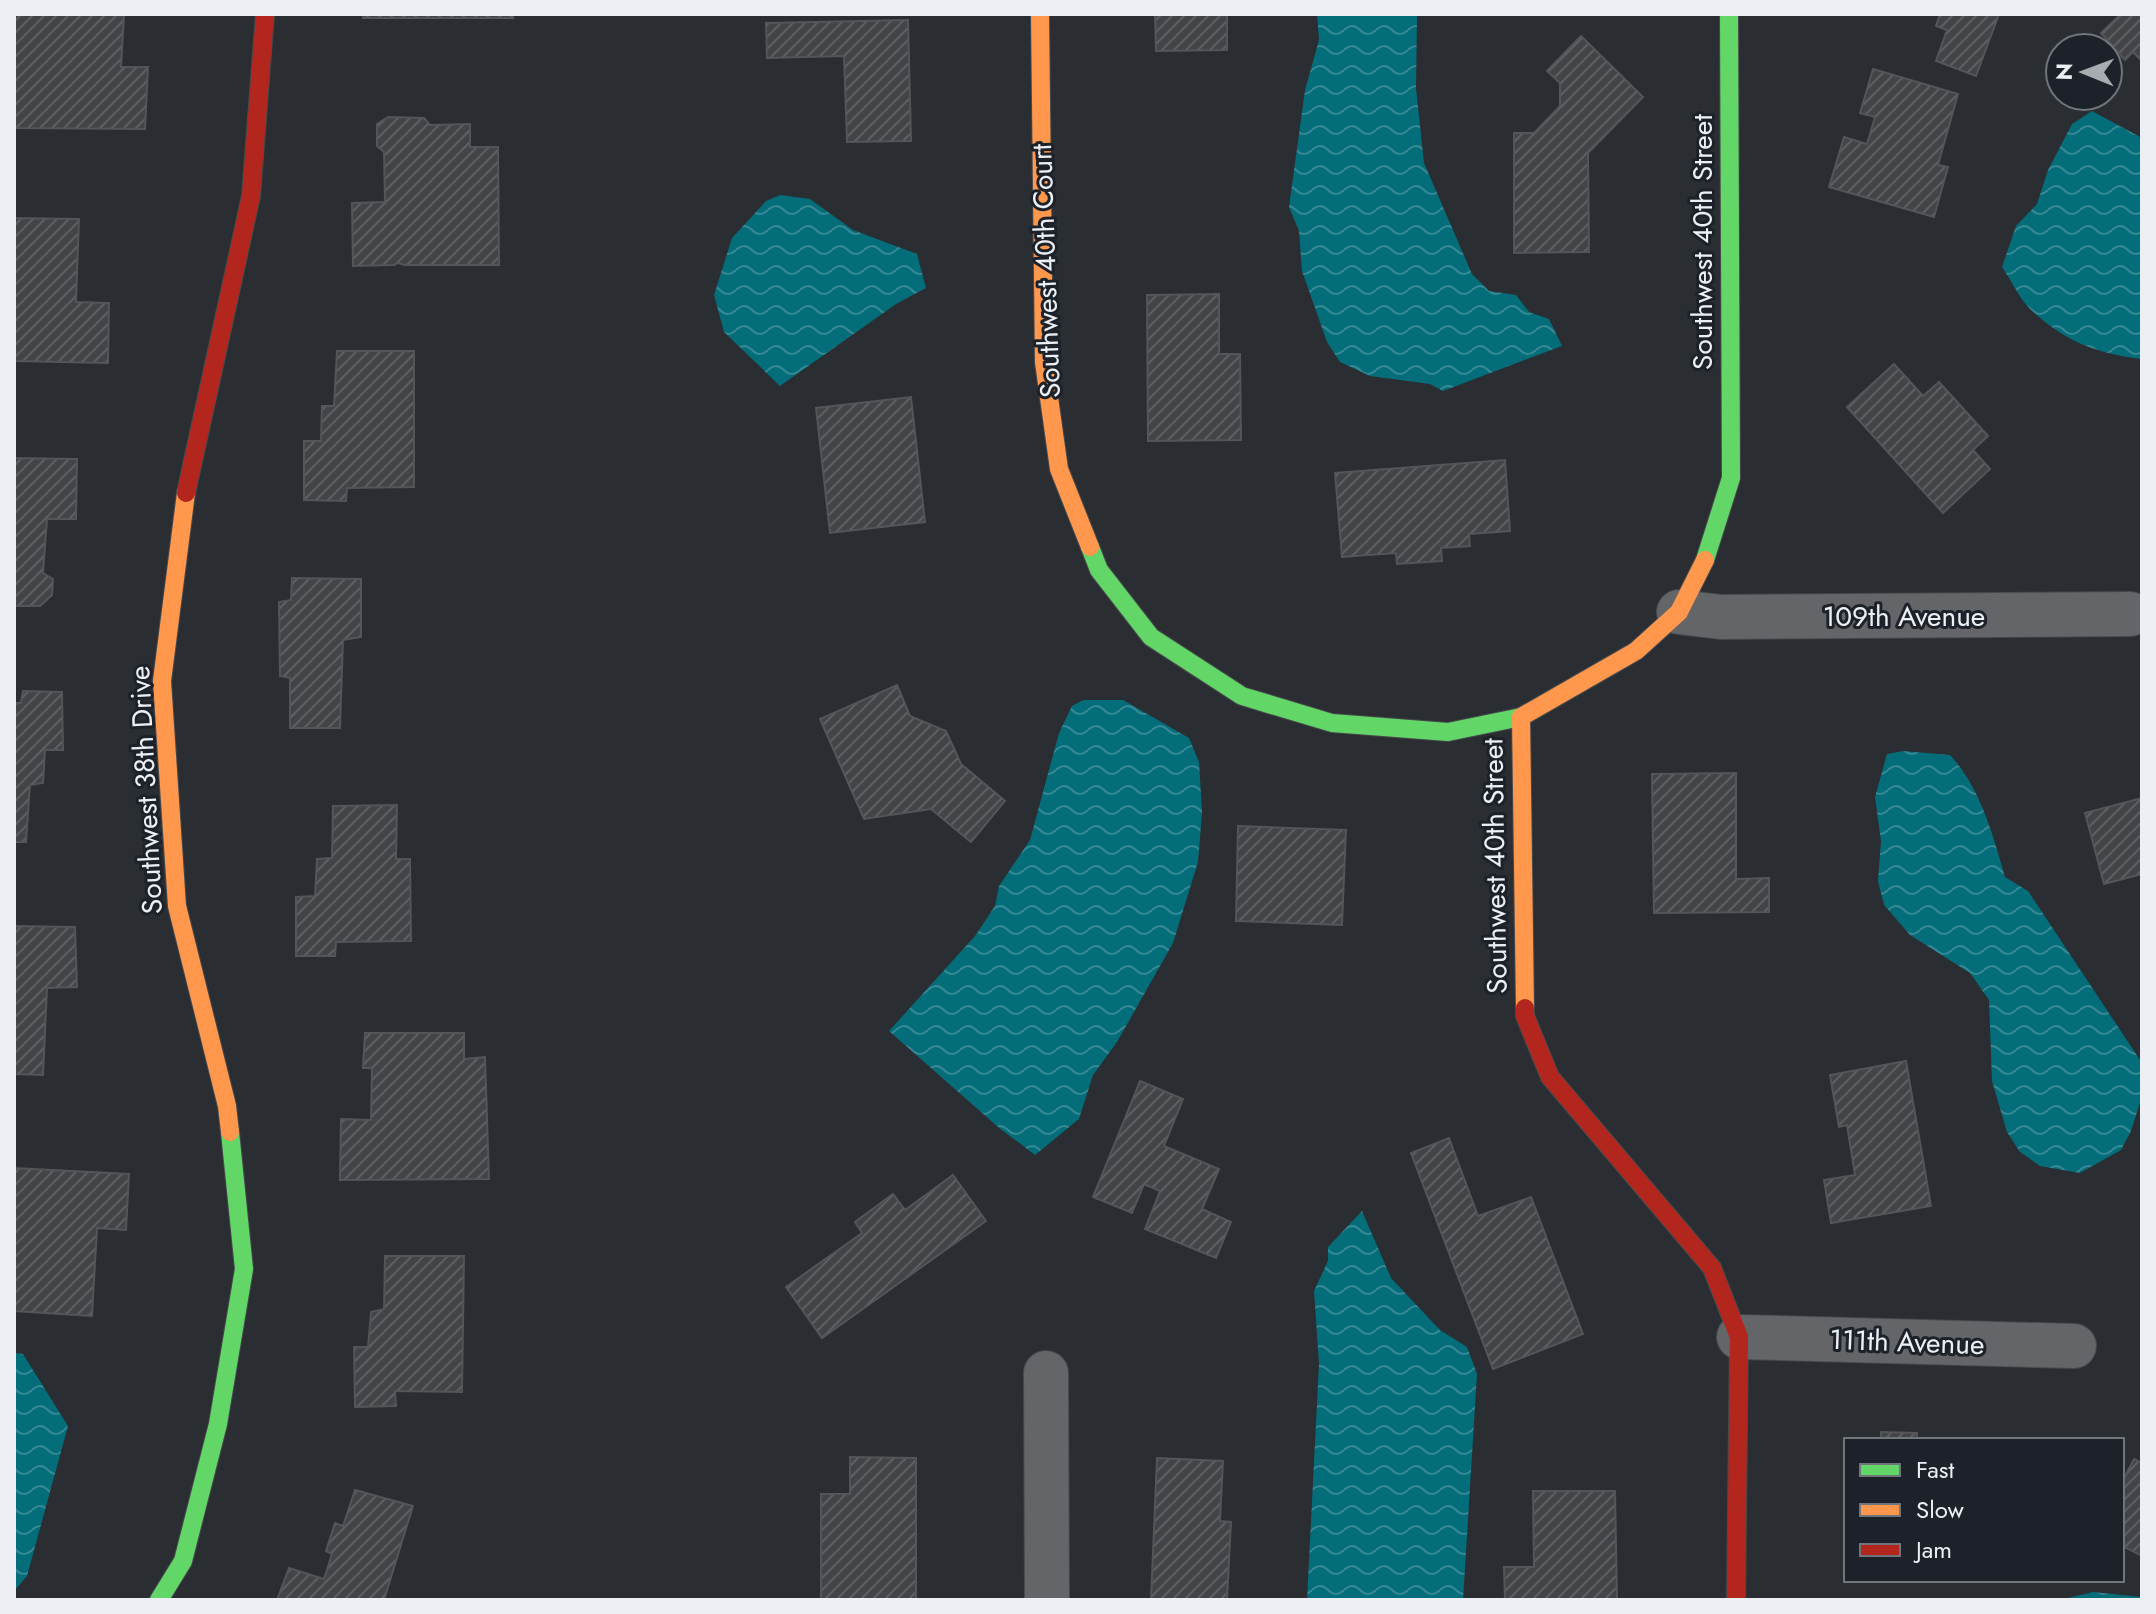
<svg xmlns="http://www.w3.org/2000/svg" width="2156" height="1614" font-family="Jost,sans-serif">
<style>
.water{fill:url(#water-waves)}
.building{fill:url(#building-hatch);stroke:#535558;stroke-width:2}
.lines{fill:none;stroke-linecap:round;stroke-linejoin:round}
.street-casing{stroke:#474a4d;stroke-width:46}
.fast-casing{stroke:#474a4d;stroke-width:20}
.slow-casing{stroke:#474a4d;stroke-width:20}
.jam-casing{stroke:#474a4d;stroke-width:20}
.street{stroke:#636568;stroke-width:44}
.fast{stroke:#63d668;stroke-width:18}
.slow{stroke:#ff974d;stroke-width:18}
.jam{stroke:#b3261e;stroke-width:18}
.labels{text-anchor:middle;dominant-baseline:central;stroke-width:6;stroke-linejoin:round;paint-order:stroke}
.street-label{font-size:28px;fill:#ecf0f5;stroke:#1d222a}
</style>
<defs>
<pattern id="water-waves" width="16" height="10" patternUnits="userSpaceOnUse" patternTransform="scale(2)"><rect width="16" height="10" fill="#046d7a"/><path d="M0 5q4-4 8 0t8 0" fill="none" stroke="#358994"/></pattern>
<pattern id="building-hatch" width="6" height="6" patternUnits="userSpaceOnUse" patternTransform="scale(2)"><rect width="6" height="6" fill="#424448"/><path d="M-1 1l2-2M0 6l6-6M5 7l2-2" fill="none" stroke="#5d5f63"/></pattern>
</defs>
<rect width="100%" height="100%" fill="#2a2d31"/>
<g class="water">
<polygon points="1317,14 1417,14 1416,88 1424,163 1472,274 1489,291 1516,295 1529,312 1549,319 1562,346 1443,391 1430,384 1370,376 1340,362 1327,342 1302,271 1299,231 1289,207 1305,90 1319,40"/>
<path d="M 2092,111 L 2142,138 L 2142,359 C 2096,354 2064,341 2030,309 C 2019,298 2011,280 2002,267 L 2016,226 L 2037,204 L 2048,170 L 2072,124 Z"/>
<polygon points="780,195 810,199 853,230 917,254 926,288 896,304 780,386 724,332 714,295 732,238 766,201"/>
<polygon points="1083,700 1123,700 1189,738 1199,762 1202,812 1198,862 1173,943 1117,1042 1093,1075 1079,1119 1035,1155 998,1127 889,1031 975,936 995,906 999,886 1030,840 1059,733 1072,706"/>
<path d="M 1903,751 L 1950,755 C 1980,787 1993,835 2005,877 L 2028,891 L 2142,1063 L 2142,1096 L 2131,1131 L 2121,1150 L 2080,1173 L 2040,1166 L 2020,1152 L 2007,1132 L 1992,1081 L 1989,1000 L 1970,973 L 1910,935 L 1884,905 L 1878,881 L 1881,841 L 1875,797 L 1887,754 Z"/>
<polygon points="1362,1211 1391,1278 1440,1330 1467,1347 1477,1374 1463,1600 1307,1600 1319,1364 1314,1291 1328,1261 1328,1247"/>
<polygon points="14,1353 23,1354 68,1426 27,1576 14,1591"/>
<polygon points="2093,1592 2142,1597 2142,1600 2060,1600"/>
</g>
<g class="building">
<polygon points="14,14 124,14 121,67 148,67 145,129 14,128"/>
<polygon points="364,14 513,14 513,18 363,18"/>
<polygon points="1155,14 1227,14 1227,50 1156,51"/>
<polygon points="1940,14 1999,14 1976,76 1936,61 1947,30 1936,26"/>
<polygon points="2121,14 2142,14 2142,61 2133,52 2125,60 2101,33"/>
<polygon points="908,20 911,141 847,142 844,56 767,58 766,23"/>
<polygon points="1581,36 1643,97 1588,153 1589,252 1514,253 1514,133 1534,133 1560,106 1560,83 1547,71"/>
<polygon points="1873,69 1958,94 1938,165 1948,167 1934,217 1829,187 1844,137 1867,144 1875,117 1860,113"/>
<polygon points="388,117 424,118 430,125 470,124 470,147 498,147 499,265 405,265 398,263 394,265 353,266 352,203 385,202 384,152 377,146 377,124"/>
<polygon points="14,218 79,219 76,302 109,303 108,363 14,361"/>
<polygon points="1219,294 1219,354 1240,354 1241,440 1148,441 1147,295"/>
<polygon points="337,351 414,351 414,487 347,488 346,501 304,500 304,441 321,441 322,406 334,406"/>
<polygon points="1894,364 1923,396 1939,382 1988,436 1973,450 1990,469 1943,513 1847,407"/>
<polygon points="911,397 925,522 830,533 816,408"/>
<polygon points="14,458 77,459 76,519 47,519 43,573 53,579 52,595 40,606 14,606"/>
<polygon points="1505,460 1510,531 1469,534 1470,546 1441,548 1442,561 1397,564 1396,553 1342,557 1335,473"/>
<polygon points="292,578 361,579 361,637 343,640 340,728 290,728 290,678 280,676 279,602 291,600"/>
<polygon points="897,685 910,716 946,731 961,764 1005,801 971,842 931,809 864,819 820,719"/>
<polygon points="23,691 62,692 63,750 45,750 43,783 30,785 26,842 14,842 14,703 21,703"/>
<polygon points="1736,773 1736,879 1769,878 1769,912 1654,913 1652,774"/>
<polygon points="2142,798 2142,874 2104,884 2085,813"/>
<polygon points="397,805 396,859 410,859 411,941 336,942 335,956 296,956 296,897 315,896 317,859 332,858 333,806"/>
<polygon points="1238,826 1346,830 1342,925 1236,921"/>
<polygon points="14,926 75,927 77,987 47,988 43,1075 14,1074"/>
<polygon points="365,1033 464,1033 464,1059 485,1057 489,1179 340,1180 341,1119 371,1120 372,1068 363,1068"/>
<polygon points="1906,1061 1931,1206 1831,1223 1824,1180 1855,1175 1847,1125 1839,1127 1830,1075"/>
<polygon points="1140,1081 1183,1099 1164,1146 1219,1169 1202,1209 1231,1222 1216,1258 1145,1229 1160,1191 1144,1184 1132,1213 1093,1197"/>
<polygon points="1449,1138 1478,1216 1531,1197 1583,1334 1493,1369 1411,1153"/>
<polygon points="14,1168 129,1174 126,1230 97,1228 92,1316 14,1311"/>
<polygon points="953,1175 986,1221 822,1338 786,1287 862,1233 855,1222 893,1194 905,1210"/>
<polygon points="385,1256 464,1256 462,1392 395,1391 396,1406 355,1407 354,1347 368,1347 371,1312 384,1309"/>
<polygon points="1881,1432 1917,1433 1917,1440 1881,1440"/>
<polygon points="850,1457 916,1458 916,1600 821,1600 821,1494 850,1494"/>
<polygon points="1157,1458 1223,1461 1220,1521 1231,1522 1227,1600 1151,1600"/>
<polygon points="2134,1459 2142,1463 2142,1556 2122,1546 2122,1482"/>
<polygon points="355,1490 413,1506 384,1600 277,1600 289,1568 324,1579 332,1554 326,1551 335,1523 343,1526"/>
<polygon points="1533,1491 1615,1491 1617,1600 1505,1600 1504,1567 1534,1567"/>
</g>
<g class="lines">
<defs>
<g id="street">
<polyline points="1679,612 1721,617 2130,614"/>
<polyline points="1739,1337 2074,1346"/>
<polyline points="1046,1373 1047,1600"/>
</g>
<g id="fast">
<polyline points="1090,547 1099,570 1151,637 1242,696 1332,723 1448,732 1521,717"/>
<polyline points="1705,560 1731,478 1729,14"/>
<polyline points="159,1600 183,1561 218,1424 244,1269 230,1132"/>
</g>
<g id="slow">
<polyline points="1040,14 1044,362 1059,469 1090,547"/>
<polyline points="186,493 162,681 177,906 227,1106 230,1132"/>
<polyline points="1525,1008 1521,717 1636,651 1679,612 1705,560"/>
</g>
<g id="jam">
<polyline points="186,493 251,196 265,14"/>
<polyline points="1525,1008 1525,1016 1550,1077 1712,1268 1739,1337 1736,1600"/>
</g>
</defs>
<use href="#street" class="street-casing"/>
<use href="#fast" class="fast-casing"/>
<use href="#slow" class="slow-casing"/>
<use href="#jam" class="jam-casing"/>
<use href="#street" class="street"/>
<use href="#fast" class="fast"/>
<use href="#slow" class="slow"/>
<use href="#jam" class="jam"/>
</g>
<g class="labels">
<g class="street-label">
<text transform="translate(1702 242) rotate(-90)">Southwest 40th Street</text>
<text transform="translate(1046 271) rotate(-92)">Southwest 40th Court</text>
<text x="1904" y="616">109th Avenue</text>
<text transform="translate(146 790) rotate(-93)">Southwest 38th Drive</text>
<text transform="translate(1495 866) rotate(-91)">Southwest 40th Street</text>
<text transform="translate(1907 1342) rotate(2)">111th Avenue</text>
</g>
</g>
<rect width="2156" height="1614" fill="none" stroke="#ecf0f5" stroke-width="32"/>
<rect x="1844" y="1438" width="280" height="144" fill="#1d222a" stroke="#70747b" stroke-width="2"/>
<rect x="1860" y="1464" width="40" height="12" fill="#63d668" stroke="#70747b" stroke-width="2"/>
<text x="1916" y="1478" font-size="24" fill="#ecf0f5">Fast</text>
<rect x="1860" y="1504" width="40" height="12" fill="#ff974d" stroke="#70747b" stroke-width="2"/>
<text x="1916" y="1518" font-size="24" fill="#ecf0f5">Slow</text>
<rect x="1860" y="1544" width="40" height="12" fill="#b3261e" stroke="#70747b" stroke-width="2"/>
<text x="1916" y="1558" font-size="24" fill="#ecf0f5">Jam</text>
<g transform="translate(2084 72) rotate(271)"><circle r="38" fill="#1d222a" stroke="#70747b" stroke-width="2"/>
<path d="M0-6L14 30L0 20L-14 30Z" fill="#a8acb0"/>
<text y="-12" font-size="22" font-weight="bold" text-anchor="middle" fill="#ecf0f5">N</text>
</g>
</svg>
